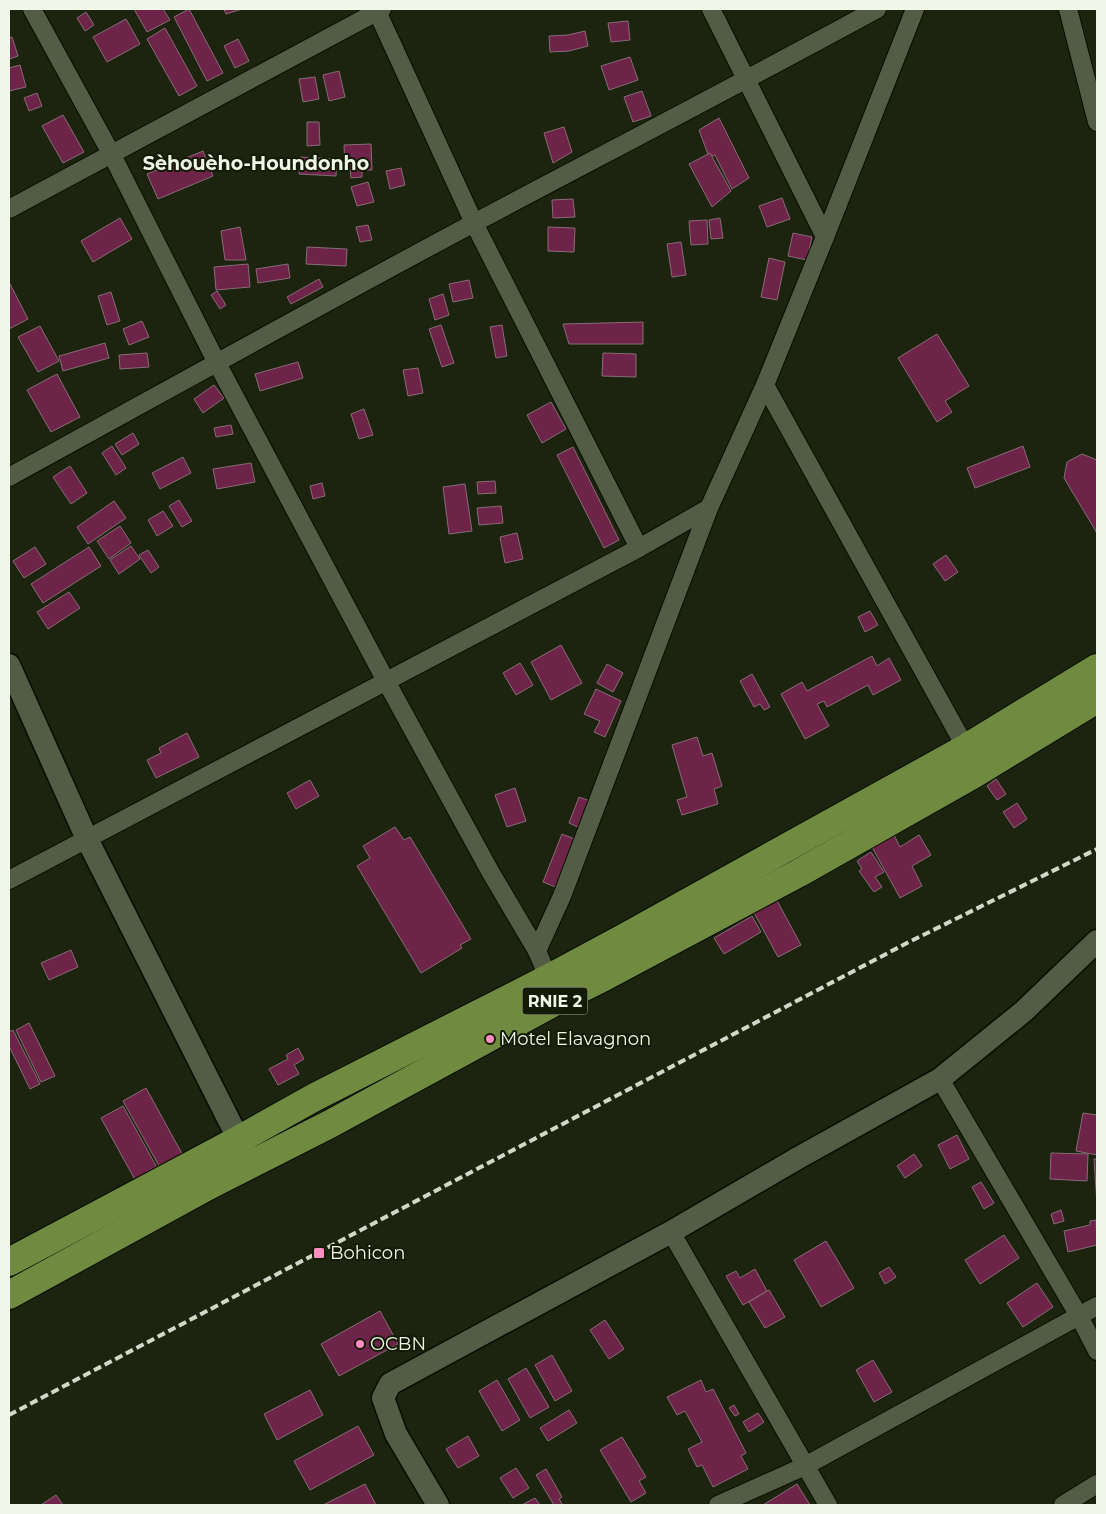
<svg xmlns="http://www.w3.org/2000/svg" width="1106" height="1514" font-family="Montserrat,sans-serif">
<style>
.building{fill:#6d2448;stroke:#886c77}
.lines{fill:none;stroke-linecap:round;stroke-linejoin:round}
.minor-casing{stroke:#070d00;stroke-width:20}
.tertiary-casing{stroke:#070d00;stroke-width:25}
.trunk-casing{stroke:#070d00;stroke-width:30}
.minor{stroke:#535c45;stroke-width:18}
.tertiary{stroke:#535c45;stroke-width:22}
.trunk{stroke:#708b40;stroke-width:28}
.rail{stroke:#d2d8c9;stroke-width:4;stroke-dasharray:8 4;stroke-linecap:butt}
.poi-dot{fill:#fd8ebf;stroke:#131a06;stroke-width:2}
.labels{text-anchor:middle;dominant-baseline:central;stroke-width:4;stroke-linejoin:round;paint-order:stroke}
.shield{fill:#131a06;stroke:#aeb5a5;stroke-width:1}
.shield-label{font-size:16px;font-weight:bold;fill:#f1f7e9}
.poi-label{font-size:18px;fill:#f1f7e9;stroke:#131a06;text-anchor:start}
.neighbourhood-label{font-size:19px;font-weight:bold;fill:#f1f7e9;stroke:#131a06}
</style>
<rect width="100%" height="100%" fill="#1c240f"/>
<g class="building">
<polygon points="134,9 163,9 170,20 147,32"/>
<polygon points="189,9 223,73 207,81 174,17"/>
<polygon points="224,9 242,9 226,14"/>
<polygon points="86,12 94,25 85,31 77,18"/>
<polygon points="126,19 140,44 107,62 93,37"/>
<polygon points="628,21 630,40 611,42 608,23"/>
<polygon points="165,28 197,86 179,96 147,39"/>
<polygon points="585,31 588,46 569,51 550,52 549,36 568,35"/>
<polygon points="12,37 18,56 9,59 9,38"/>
<polygon points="238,39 249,61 235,68 224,46"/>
<polygon points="630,57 638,80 609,90 601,66"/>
<polygon points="20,65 26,87 9,91 9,68"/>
<polygon points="339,71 345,97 329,101 323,75"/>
<polygon points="315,77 319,99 303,102 299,79"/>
<polygon points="642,91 651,116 633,122 624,97"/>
<polygon points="37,93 42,106 29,111 24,98"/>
<polygon points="63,115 84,152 63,163 42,126"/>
<polygon points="719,118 749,178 732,189 715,155 709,157 699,130"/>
<polygon points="307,122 319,122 320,145 307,146"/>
<polygon points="564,127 572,152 553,163 544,133"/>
<polygon points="371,144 372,170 362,170 362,177 351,178 350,170 345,170 344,145"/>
<polygon points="203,151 213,176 158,199 147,174"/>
<polygon points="710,153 731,191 712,207 689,164"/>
<polygon points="300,157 337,159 336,176 299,174"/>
<polygon points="401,168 405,185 390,189 386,171"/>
<polygon points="368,182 374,202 357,206 351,187"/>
<polygon points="782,198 790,219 767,227 759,206"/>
<polygon points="573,199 575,217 553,218 552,200"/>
<polygon points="120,218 132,239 93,262 81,241"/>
<polygon points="720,218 723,238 711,239 709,220"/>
<polygon points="707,220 708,244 691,245 689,221"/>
<polygon points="368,225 372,240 360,242 356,227"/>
<polygon points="240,227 246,260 225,260 221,231"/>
<polygon points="548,227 575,228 574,252 548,251"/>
<polygon points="793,233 812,237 807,260 788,256"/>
<polygon points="681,242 686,275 672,277 667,244"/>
<polygon points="307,247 347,249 346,266 306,264"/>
<polygon points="769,258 785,262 777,300 761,297"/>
<polygon points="248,264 250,287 216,290 214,267"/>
<polygon points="288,264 290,278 258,283 256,269"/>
<polygon points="319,279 323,287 291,304 287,297"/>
<polygon points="469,280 473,298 453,302 449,284"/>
<polygon points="9,282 28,319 9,329"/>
<polygon points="217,291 226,305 220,309 211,295"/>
<polygon points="111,292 120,321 107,325 98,296"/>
<polygon points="443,294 449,315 435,320 429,299"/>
<polygon points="142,321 149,337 129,345 123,329"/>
<polygon points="643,322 643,344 569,344 563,324"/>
<polygon points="441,325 454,363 442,367 429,329"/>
<polygon points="502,325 507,356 496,358 490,327"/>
<polygon points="40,326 59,361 38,372 18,337"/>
<polygon points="937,334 969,386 945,401 952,412 937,422 898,358"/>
<polygon points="105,343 109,358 63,371 59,356"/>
<polygon points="147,353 149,367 120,369 119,355"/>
<polygon points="603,353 636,354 636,377 602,376"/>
<polygon points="298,362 303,378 260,391 255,374"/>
<polygon points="418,368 423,393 408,396 403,370"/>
<polygon points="57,374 80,417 51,432 27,390"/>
<polygon points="214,385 224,398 203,413 194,399"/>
<polygon points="551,402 566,429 542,443 527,415"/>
<polygon points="364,409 373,435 359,439 351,414"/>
<polygon points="231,425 233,434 216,437 214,428"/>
<polygon points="133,433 139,444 122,455 115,444"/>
<polygon points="112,446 126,468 116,475 102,453"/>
<polygon points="1023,446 1030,467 975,488 967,468"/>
<polygon points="573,447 619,540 604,548 557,455"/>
<polygon points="1082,454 1097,460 1097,533 1064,478 1067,462"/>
<polygon points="183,457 191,473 160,489 152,473"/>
<polygon points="251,463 255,482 217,489 213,469"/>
<polygon points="70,466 87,493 71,504 53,477"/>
<polygon points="495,481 496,493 478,494 477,482"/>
<polygon points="322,483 325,496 313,499 310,486"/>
<polygon points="465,484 472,531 449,534 443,487"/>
<polygon points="179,500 192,521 182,527 169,506"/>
<polygon points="114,501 126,518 88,544 77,527"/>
<polygon points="501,506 503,523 479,525 477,508"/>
<polygon points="163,511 173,526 157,536 148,520"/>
<polygon points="120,526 131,543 109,559 97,541"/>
<polygon points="517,533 523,559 505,563 500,537"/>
<polygon points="131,546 140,559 119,574 110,560"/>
<polygon points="35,547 46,564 24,578 13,561"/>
<polygon points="89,547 101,566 43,603 31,584"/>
<polygon points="148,550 159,567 151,573 139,555"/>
<polygon points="946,555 958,572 945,581 933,564"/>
<polygon points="69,592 80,608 48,629 37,612"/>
<polygon points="870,611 878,625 865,632 858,617"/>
<polygon points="561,645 582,683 551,700 531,662"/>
<polygon points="872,656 877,666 889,658 901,680 873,695 868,685 827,707 824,701 817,704 829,726 805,739 781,694 802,682 807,691"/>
<polygon points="520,663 533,685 516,695 503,673"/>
<polygon points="607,664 623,673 613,692 597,683"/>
<polygon points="752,674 770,707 764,710 760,704 754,707 740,681"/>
<polygon points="596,689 621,701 605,737 594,732 600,721 584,714"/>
<polygon points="187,733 199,757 156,778 147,760 161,753 159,748"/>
<polygon points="697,737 703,756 712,753 722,786 714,789 718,804 682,815 677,800 687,797 672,745"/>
<polygon points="996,779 1006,794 997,800 987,786"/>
<polygon points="310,780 319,796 296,809 287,793"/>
<polygon points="515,788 526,821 507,827 495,795"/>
<polygon points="579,797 590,801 580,828 569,823"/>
<polygon points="1017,803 1027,819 1014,828 1003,812"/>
<polygon points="395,827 404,840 410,837 471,939 460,945 462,948 421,973 357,866 370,858 363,846"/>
<polygon points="562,834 577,840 558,888 543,882"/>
<polygon points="894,835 900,847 919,835 931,855 912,866 922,886 900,898 872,847"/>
<polygon points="871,852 884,872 875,877 882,887 874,892 859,871 862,869 857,861"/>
<polygon points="775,897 801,945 778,957 752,909"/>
<polygon points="752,916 761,932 724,954 714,938"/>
<polygon points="71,950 78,967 49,980 41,963"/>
<polygon points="29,1023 55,1076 41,1082 16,1030"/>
<polygon points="13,1030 40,1084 30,1089 9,1046 9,1032"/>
<polygon points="298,1048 304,1059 294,1065 299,1074 278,1085 269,1069 288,1059 286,1055"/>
<polygon points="146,1088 186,1161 163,1173 123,1101"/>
<polygon points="123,1106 161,1175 139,1187 101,1118"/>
<polygon points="1083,1113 1097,1115 1097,1155 1076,1151"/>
<polygon points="957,1135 969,1159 950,1169 938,1145"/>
<polygon points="1051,1153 1088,1154 1087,1181 1050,1179"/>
<polygon points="914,1154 922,1166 905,1178 897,1166"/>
<polygon points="1094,1159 1097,1159 1097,1204"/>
<polygon points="981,1182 994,1203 984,1209 972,1187"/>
<polygon points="1061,1210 1064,1221 1054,1224 1051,1214"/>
<polygon points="1096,1220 1097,1245 1068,1252 1064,1231 1090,1225 1090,1221"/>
<polygon points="1004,1235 1019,1258 980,1284 965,1260"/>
<polygon points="826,1241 854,1288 821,1307 794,1260"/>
<polygon points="889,1267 896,1277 885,1284 879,1273"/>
<polygon points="755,1269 767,1291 743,1305 726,1276 736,1271 740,1278"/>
<polygon points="1037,1283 1053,1307 1023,1327 1007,1303"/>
<polygon points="769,1290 785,1317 765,1328 749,1302"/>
<polygon points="380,1311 398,1344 339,1376 321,1344"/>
<polygon points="605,1320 624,1349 609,1359 590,1330"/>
<polygon points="552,1355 572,1391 555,1401 535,1365"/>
<polygon points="873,1360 892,1392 874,1402 856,1370"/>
<polygon points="526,1368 549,1407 530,1418 508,1379"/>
<polygon points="497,1380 520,1420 502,1431 479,1391"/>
<polygon points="701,1380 706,1392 713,1389 746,1453 741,1456 748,1469 713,1487 702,1465 697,1467 688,1449 702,1442 685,1411 677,1415 667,1397"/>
<polygon points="310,1390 323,1415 277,1440 264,1414"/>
<polygon points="734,1405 739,1414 735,1416 729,1408"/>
<polygon points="569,1410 577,1423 548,1441 540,1428"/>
<polygon points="758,1413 764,1422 749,1432 743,1422"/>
<polygon points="358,1426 374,1455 310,1490 294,1461"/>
<polygon points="468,1436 479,1456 458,1468 446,1449"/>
<polygon points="622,1437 646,1477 639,1481 646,1493 631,1502 600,1450"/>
<polygon points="516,1468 529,1488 513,1498 500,1478"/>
<polygon points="546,1469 562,1497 559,1499 562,1504 559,1505 554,1505 536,1475"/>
<polygon points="365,1484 376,1505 323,1505"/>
<polygon points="797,1484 810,1505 763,1505"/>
<polygon points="56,1495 63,1505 41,1505"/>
<polygon points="535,1498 540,1505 522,1505"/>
</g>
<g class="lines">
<defs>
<g id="minor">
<polyline points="32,9 112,155 217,363 386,681 491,873 537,951 552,986"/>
<polyline points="376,9 474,223 639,548"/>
<polyline points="711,9 825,237"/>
<polyline points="1068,9 1097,122"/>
<polyline points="9,209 382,9"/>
<polyline points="765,385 966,748"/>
<path d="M 9,477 C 164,392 318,306 474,223 C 608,152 743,82 877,9"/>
<polyline points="9,880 639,548 709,508"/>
<polyline points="537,951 562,896 709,508 765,385 825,237 915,9"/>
<polyline points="940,1079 1079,1316 1097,1351"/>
<polyline points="671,1232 828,1505"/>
<polyline points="718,1505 805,1466 1097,1306"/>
<polyline points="1063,1505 1097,1484"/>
</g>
<g id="tertiary">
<polyline points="9,665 87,839 246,1154"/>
<polyline points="438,1505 396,1434 383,1398 390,1384 671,1232 798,1158 940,1079 1024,1011 1097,941"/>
</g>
<g id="trunk">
<polyline points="9,1262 238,1140 315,1097 549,978 627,936 966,748 1097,668"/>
<polyline points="9,1295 208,1186 330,1124 558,1000 604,977 799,873 974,774 1097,699"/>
</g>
</defs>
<use href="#minor" class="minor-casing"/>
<use href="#tertiary" class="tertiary-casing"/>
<use href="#trunk" class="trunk-casing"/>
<use href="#minor" class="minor"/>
<use href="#tertiary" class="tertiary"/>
<use href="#trunk" class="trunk"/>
<polyline class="rail" points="9,1415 907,943 1097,849"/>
</g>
<g class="poi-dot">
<circle cx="490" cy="1039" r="5"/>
<rect x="313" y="1247" width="12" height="12" rx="2.5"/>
<circle cx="360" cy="1344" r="5"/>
</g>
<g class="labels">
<rect class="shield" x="522.5" y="987.5" width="65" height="27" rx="4"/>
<g class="shield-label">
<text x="555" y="1001">RNIE 2</text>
</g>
<g class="poi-label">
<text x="500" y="1039">Motel Elavagnon</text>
<text x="330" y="1253">Bohicon</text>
<text x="370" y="1344">OCBN</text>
</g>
<g class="neighbourhood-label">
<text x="256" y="163">Sèhouèho-Houndonho</text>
</g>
</g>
<rect width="1106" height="1514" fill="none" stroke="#f1f7e9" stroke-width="20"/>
</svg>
